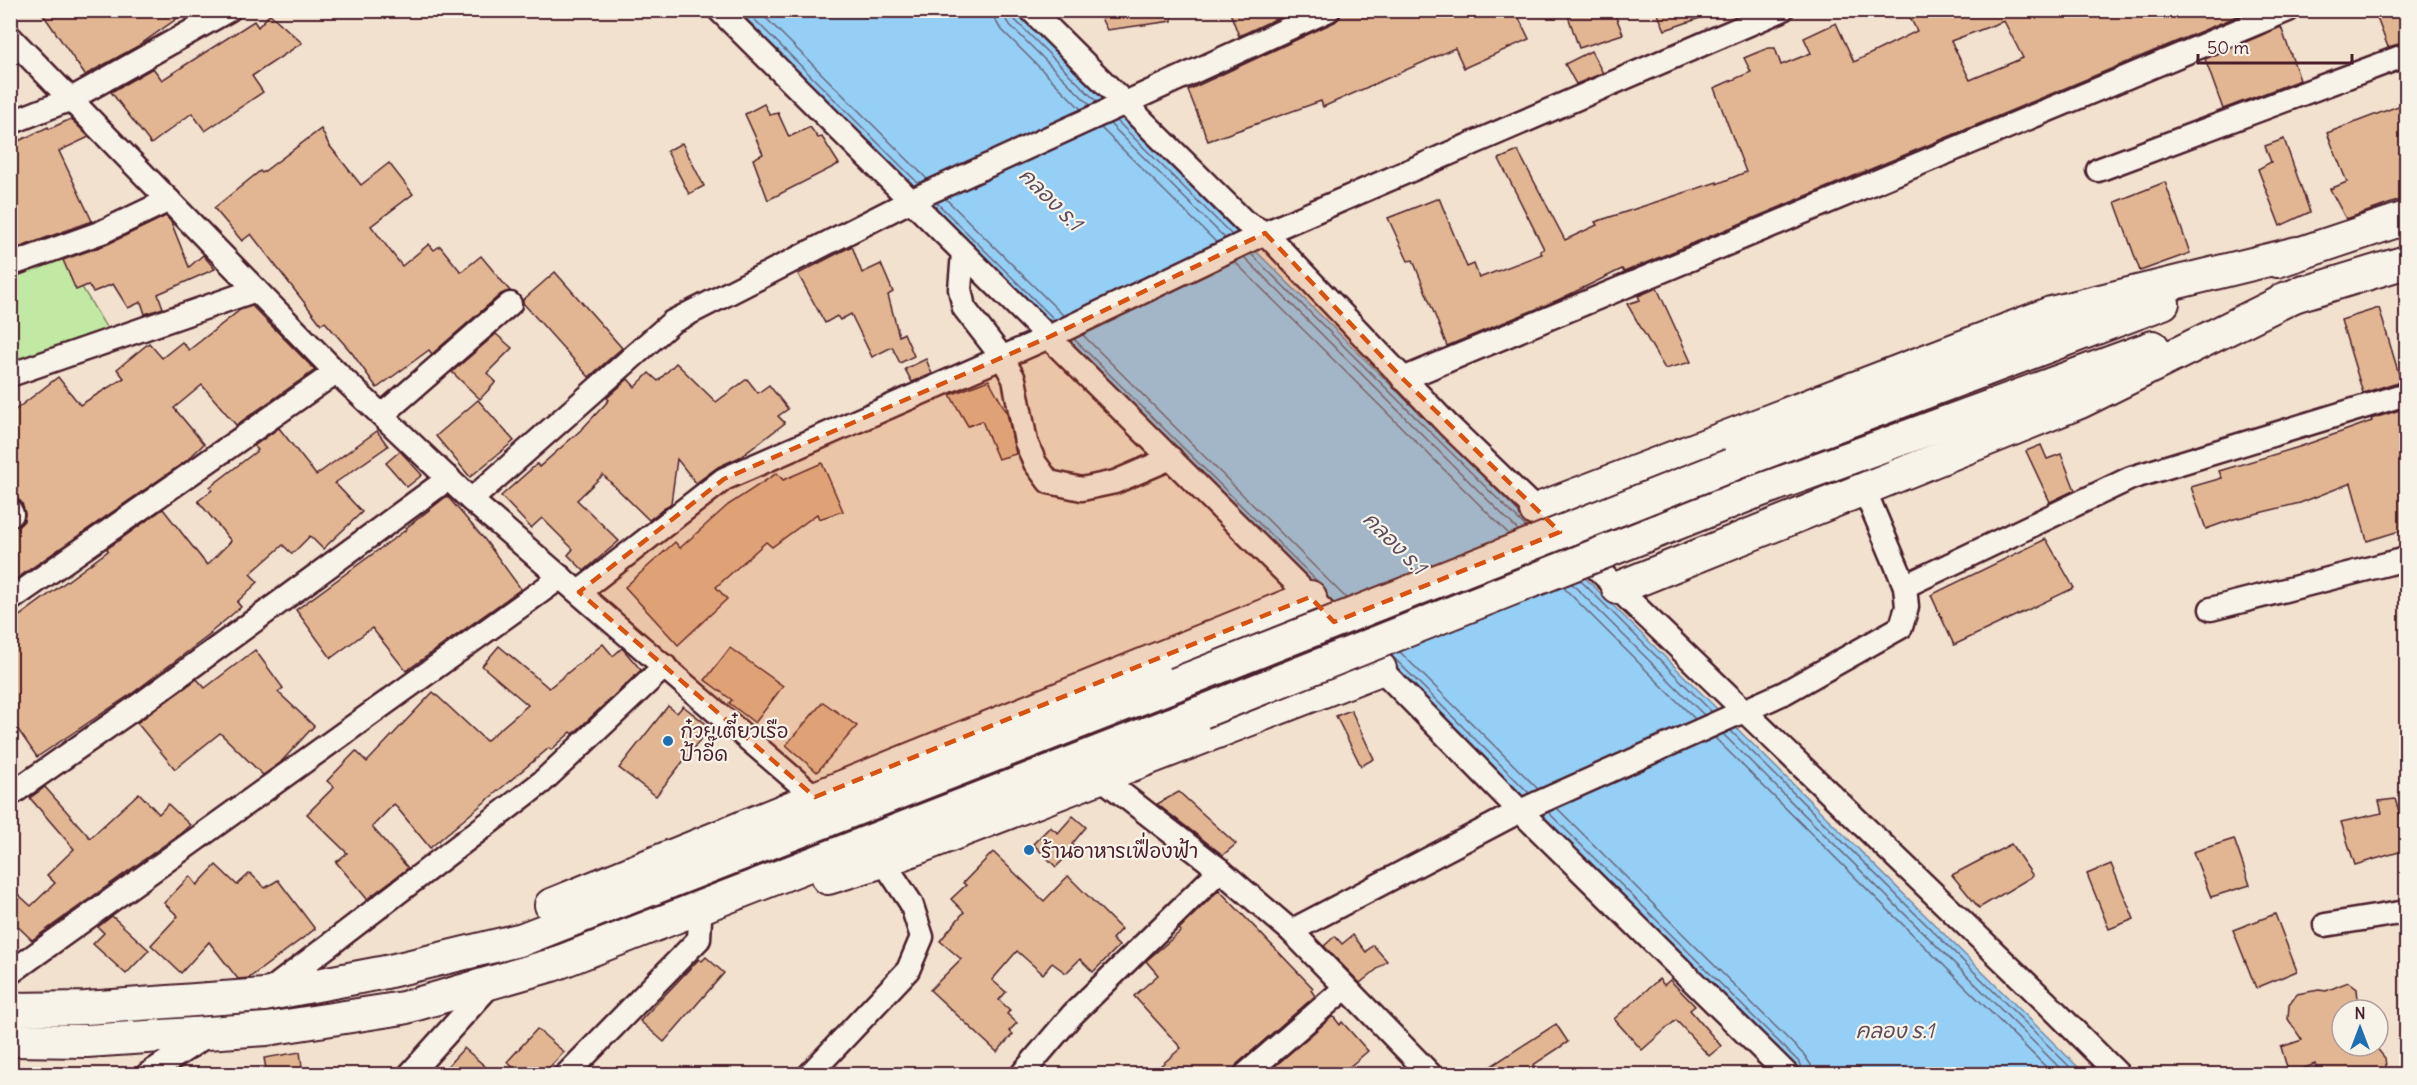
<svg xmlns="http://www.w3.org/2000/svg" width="2417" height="1085" font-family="Delius,'Playpen Sans Thai',sans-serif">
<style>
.green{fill:#c1e9a4;stroke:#868468;stroke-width:1.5}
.water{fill:#95cff5;stroke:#7789a4;stroke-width:1.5}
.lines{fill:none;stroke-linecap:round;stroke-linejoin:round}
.shore{stroke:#68657c;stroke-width:1.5}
.building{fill:#e2b692;stroke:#4a1f2b;stroke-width:1.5;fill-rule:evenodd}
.minor-casing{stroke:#4a1f2b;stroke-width:27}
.secondary-casing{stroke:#4a1f2b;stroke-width:36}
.minor{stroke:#f7f3e8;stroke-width:22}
.secondary{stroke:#f7f3e8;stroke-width:32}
.secondary-bridge-casing{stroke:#4a1f2b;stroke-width:36;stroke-linecap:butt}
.secondary-bridge{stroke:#f7f3e8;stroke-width:32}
.marked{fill:#d8530f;fill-opacity:0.2;stroke:#d8530f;stroke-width:4.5;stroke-dasharray:12 8;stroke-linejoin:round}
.poi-dot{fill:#1f6fb2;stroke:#f7f3e8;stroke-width:2}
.labels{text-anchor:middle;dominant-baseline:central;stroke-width:4.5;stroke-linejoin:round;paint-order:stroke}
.poi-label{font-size:20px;fill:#4a1f2b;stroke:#f7f3e8;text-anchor:start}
.water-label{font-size:21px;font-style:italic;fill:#5d4b5e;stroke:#f7f3e8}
</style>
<rect width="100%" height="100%" fill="#f1e1ce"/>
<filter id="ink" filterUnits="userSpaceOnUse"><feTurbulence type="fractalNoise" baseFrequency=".0167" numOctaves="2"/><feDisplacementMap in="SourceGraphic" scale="12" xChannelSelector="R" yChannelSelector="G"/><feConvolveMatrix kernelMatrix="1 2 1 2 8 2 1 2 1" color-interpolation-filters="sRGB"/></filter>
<g filter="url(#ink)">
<polygon class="green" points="62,254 109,332 11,366 10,263"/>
<polygon class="water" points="726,11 1014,11 2085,1074 1792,1074"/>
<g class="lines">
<g class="shore">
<polyline points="745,10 918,183"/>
<polyline points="758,10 927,179"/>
<polyline points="994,10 995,20 1000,28 1081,109"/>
<polyline points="1003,10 1007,22 1090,105"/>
<polyline points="1011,10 1012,17 1097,102"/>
<polyline points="1117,121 1232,235"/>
<polyline points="1110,124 1225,238"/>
<polyline points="1101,128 1216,242"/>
<polyline points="946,199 1064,316"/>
<polyline points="937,203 1055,320"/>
<polyline points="1251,254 1526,527"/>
<polyline points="1244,257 1518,530"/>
<polyline points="1235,262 1509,534"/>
<polyline points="1083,335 1346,598"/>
<polyline points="1074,339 1318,582"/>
<polyline points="1580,580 1711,711"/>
<polyline points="1572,584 1704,715"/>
<polyline points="1563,587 1695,719"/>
<polyline points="1400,652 1538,789"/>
<polyline points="1391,655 1529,793"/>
<polyline points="1731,731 2077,1074"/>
<polyline points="1723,734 2066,1074"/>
<polyline points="1715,738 2053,1074"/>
<polyline points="1557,808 1805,1056 1811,1065 1812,1074"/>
<polyline points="1548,812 1799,1062 1803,1074"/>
</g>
</g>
<g class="building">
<polygon points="40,10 189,10 138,46 85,75"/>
<polygon points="1097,10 1172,10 1172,21 1107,30"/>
<polygon points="1229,10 1295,10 1239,36"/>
<polygon points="1342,10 1515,10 1529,39 1464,68 1455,48 1323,107 1321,101 1208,141 1188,90 1335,22 1340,17"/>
<polygon points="1566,10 1613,10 1623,34 1579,48"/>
<polygon points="1656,10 1714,10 1715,13 1665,30"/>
<path d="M 1906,10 L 2252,10 L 1624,272 L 1622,269 L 1558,300 L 1447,346 L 1413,260 L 1408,261 L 1388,218 L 1439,198 L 1467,267 L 1474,264 L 1479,278 L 1542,254 L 1540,251 L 1544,249 L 1499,159 L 1518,151 L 1565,240 L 1597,225 L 1595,222 L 1717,182 L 1717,184 L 1746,172 L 1714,88 L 1751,72 L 1744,58 L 1768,48 L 1775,48 L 1781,65 L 1811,53 L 1804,38 L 1836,23 L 1854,62 L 1917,31 ZM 2004,21 L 2023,58 L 1970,80 L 1951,41 Z"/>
<polygon points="2374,10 2406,10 2406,42 2388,47"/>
<polygon points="270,14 302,43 252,76 263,92 205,131 192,113 151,144 111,92 153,68 162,80 254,21 258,27"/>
<polygon points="2281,27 2300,80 2223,109 2205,59"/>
<polygon points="1591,51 1603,73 1576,84 1565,64"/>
<polygon points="2406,103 2406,198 2346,219 2330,189 2347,182 2327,133"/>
<polygon points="764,104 770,115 778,113 789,137 810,127 818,138 822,137 839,164 768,200 753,159 763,154 745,114"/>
<polygon points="71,119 89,137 59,151 92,221 18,248 10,231 10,145 48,127 49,129"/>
<polygon points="321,129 329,145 361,185 389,163 413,194 371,226 402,266 429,244 434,250 440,246 461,272 481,256 510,291 501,294 432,354 429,350 377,388 352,353 325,322 321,324 251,234 242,241 214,208 260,171 262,173"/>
<polygon points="2284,139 2310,212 2280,226 2258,169 2271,162 2265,146"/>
<polygon points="682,143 704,186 689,194 667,151"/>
<polygon points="2165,182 2190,253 2140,271 2115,202"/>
<polygon points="166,216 171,222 189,267 203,255 215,269 158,294 163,308 145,314 141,302 128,308 113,284 93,292 88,285 76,290 63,260 108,244"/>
<polygon points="852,246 862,273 881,264 893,292 888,295 899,336 904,333 914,356 900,363 892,347 872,357 851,314 840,320 837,316 825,323 798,274"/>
<polygon points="555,272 622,348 589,377 523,303 523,300"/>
<polygon points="1657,288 1691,362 1665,369 1627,304 1640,300 1638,296"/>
<polygon points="252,306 315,370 236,425 202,385 174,408 204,444 186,461 10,583 10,527 19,526 24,521 25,514 22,503 17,498 10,497 10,414 58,377 80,405 124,378 117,369 149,343 162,358 182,342 189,350 240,310"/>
<polygon points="2379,308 2401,381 2363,393 2341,320"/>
<polygon points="496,334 512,348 487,373 496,382 480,399 452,372"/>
<polygon points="926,359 932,374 912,382 905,369"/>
<polygon points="676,363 716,402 747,379 758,393 769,385 788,409 778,416 785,423 742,456 718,467 696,483 677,459 671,503 649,520 603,475 577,500 619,541 584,571 568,555 573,549 542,518 531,528 501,496 537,464 539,467 582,429 609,400 607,398 628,379 635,387 649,373 658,381"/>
<polygon points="989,380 1007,413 1016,454 998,459 982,421 968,426 950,395"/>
<polygon points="478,400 514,441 470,477 436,436"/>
<polygon points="2403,409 2406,420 2406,529 2367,541 2351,483 2300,503 2234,519 2206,529 2191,487 2222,478 2219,471 2299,447 2372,421 2371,419"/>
<polygon points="279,428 316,475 377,431 388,446 335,483 362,512 323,549 310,536 292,554 283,545 250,574 258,582 237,602 241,607 210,633 211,634 134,692 37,757 10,718 10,623 108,551 107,549 163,509 207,565 231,541 198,501 212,490 210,487 258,450 254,446"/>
<polygon points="2041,445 2047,459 2061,454 2075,490 2050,502 2026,451"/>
<polygon points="400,451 422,475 407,487 386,463"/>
<polygon points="822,463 843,511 819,519 817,514 772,547 766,542 716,587 727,599 678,645 625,587 675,542 680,548 728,505 777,473 783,480"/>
<polygon points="447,496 485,540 521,589 406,671 372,628 331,658 296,610 407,529 406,528"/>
<polygon points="2046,539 2074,588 1954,645 1931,595"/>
<polygon points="603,644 613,656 622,648 641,670 573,734 571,732 551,750 549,748 430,848 394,804 372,827 408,868 367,899 336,862 347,853 307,814 334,787 327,781 356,751 367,762 433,692 486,741 528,705 482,666 499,646 549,688"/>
<polygon points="730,648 783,686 755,723 729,703 732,700 705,680"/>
<polygon points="255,650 283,688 278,692 314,726 280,763 263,775 220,733 175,769 137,723 197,679 205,688"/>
<polygon points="823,702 857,726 817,772 786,745"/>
<polygon points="668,706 677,713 683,706 710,727 656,796 619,768"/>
<polygon points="1351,710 1374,759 1361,766 1336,716"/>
<polygon points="45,787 90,838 139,793 159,814 168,804 190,825 181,833 32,940 10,919 10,887 31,906 55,883 47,875 74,849 30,798"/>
<polygon points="1179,792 1236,844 1223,855 1157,804"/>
<polygon points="2395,799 2406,833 2406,850 2355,865 2341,822 2382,813 2379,801"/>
<polygon points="1073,816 1086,827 1072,844 1076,847 1056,867 1033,844 1050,827 1058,833"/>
<polygon points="2234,839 2250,885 2211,897 2193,852"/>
<polygon points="2011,844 2033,876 1979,908 1952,875"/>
<polygon points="993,852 1044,901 1068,876 1121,929 1112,939 1119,946 1093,972 1080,959 1066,973 1052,963 1043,974 1017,951 992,980 1006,992 999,1000 1010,1010 1007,1014 1017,1023 1009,1031 1013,1034 997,1052 930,990 961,959 940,941 964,912 951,899 966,885 963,883"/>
<polygon points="2111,864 2134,919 2109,929 2087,874"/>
<polygon points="216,865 237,885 250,873 265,888 278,880 315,929 249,978 238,979 209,942 181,973 151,945 178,916 164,903 190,876 197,885"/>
<polygon points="1219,890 1313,988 1311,990 1315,996 1237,1064 1233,1074 1151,1074 1181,1048 1134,996 1158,975 1146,961 1181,931 1179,929"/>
<polygon points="2275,914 2297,971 2256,988 2233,930"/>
<polygon points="112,916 149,950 126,974 93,944 104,933 98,927"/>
<polygon points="1353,935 1366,952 1373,945 1387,961 1360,983 1324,946 1335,936 1342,944"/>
<polygon points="706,957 724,973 664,1042 640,1021 699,959 702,961"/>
<polygon points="1659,979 1664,985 1670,980 1695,1006 1690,1010 1721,1046 1709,1056 1676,1020 1642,1050 1614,1019"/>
<polygon points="2348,982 2357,989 2359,1010 2342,1010 2342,1046 2375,1046 2385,1058 2387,1074 2318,1074 2315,1064 2289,1074 2281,1047 2302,1040 2288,1019 2289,1005 2297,994 2319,990 2326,991"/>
<polygon points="1333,1016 1340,1025 1342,1022 1368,1051 1341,1074 1266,1074"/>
<polygon points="1556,1024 1568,1042 1533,1065 1543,1074 1479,1074"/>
<polygon points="537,1029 564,1052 543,1074 521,1074 507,1062"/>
<polygon points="464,1048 494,1074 440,1074"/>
<polygon points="300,1052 303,1074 267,1074 264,1058"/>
</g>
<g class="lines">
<defs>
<g id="minor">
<polyline points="719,10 1310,597 1520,811 1787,1074"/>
<polyline points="1031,10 1245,222 1265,233 1448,425 2046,1002 2118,1074"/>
<polyline points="10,37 336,372 471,500 815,797"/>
<polyline points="10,123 71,99 229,10"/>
<polyline points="2098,170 2406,55"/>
<polyline points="963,253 960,289 964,308 1002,357 1014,379 1026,442 1035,463 1049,482 1082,489 1115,482 1171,458"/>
<polyline points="10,265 102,232 169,200"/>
<polyline points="10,375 256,290"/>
<polyline points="1403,379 2288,10"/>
<polyline points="382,415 510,304"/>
<polyline points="471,500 672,322 910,201 1329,10"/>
<polyline points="10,510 12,514"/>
<polyline points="1905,586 2131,478 2406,394"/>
<polyline points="579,592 724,479 1049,337 1265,233 1782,10"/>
<polyline points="10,600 336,372"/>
<polyline points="2211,609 2406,559"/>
<polyline points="1100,777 1220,870 1291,931 1430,1074"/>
<polyline points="10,795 142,703 449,478"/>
<polyline points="2325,925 2406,912"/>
<polyline points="1291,931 1520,811 1784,693 1901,627 1907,607 1905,586 1864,489"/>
<polyline points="10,973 561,577"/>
<polyline points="268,992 542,782 665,666"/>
<polyline points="148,1074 209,1034"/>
<polyline points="410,1074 493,982"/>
<polyline points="567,1074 699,939 700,919"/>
<polyline points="810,1074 908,970 922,937 911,903 883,861"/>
<polyline points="1022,1074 1072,1015 1220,870"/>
<polyline points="1246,1074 1345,988"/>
</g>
<g id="secondary">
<polyline points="2277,261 2406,218"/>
<polyline points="2284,299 2406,262"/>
<polyline points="1731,465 2163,303"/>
<polyline points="1753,493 2153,347"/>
<polyline points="1536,510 2051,313 2297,253"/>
<polyline points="1618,588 2080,402 2304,291"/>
<polyline points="828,878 883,861 1380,669"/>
<polyline points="551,905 1310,597"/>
<polyline points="10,1009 86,1008 264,995 386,972 523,939 1176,684"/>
<polyline points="10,1040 87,1041 267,1029 403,1008 552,965 1202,712"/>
</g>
</defs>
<use href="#minor" class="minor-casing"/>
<use href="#secondary" class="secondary-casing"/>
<use href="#minor" class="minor"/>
<use href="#secondary" class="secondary"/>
<defs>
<g id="secondary-bridge">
<polyline points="1176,684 1731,465"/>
<polyline points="1202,712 1753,493"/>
</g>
</defs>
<use href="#secondary-bridge" class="secondary-bridge-casing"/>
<use href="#secondary-bridge" class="secondary-bridge"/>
</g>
</g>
<path class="marked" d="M 1265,233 L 1403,379 L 1560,532 L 1334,622 L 1310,597 L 815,797 L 579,592 L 724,479 L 1049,337 Z"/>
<g class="poi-dot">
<circle cx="668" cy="741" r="6"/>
<circle cx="1029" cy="850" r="6"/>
</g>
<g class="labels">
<g class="poi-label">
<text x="680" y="730">ก๋วยเตี๋ยวเรือ<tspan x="680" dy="23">ป้าอี๊ด</tspan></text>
<text x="1041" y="850">ร้านอาหารเฟื่องฟ้า</text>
</g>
<g class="water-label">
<text transform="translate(1051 199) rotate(45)">คลอง ร.1</text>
<text transform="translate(1395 543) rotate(45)">คลอง ร.1</text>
<text x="1895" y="1030">คลอง ร.1</text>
</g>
</g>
<rect width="2417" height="1085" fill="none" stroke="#f7f3e8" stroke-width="36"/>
<rect x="18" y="18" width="2381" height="1049" fill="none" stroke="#4a1f2b" stroke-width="2" filter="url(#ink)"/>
<g transform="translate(2360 1028)"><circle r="28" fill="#f7f3e8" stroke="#b29e9c" stroke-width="1.5"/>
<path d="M0-4.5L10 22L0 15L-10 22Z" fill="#1f6fb2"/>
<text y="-9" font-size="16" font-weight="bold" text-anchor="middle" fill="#4a1f2b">N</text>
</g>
<path d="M2198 54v9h154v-9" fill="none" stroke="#4a1f2b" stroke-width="3"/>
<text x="2207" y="54" font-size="18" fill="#4a1f2b" stroke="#f7f3e8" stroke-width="4.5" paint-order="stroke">50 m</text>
</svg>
